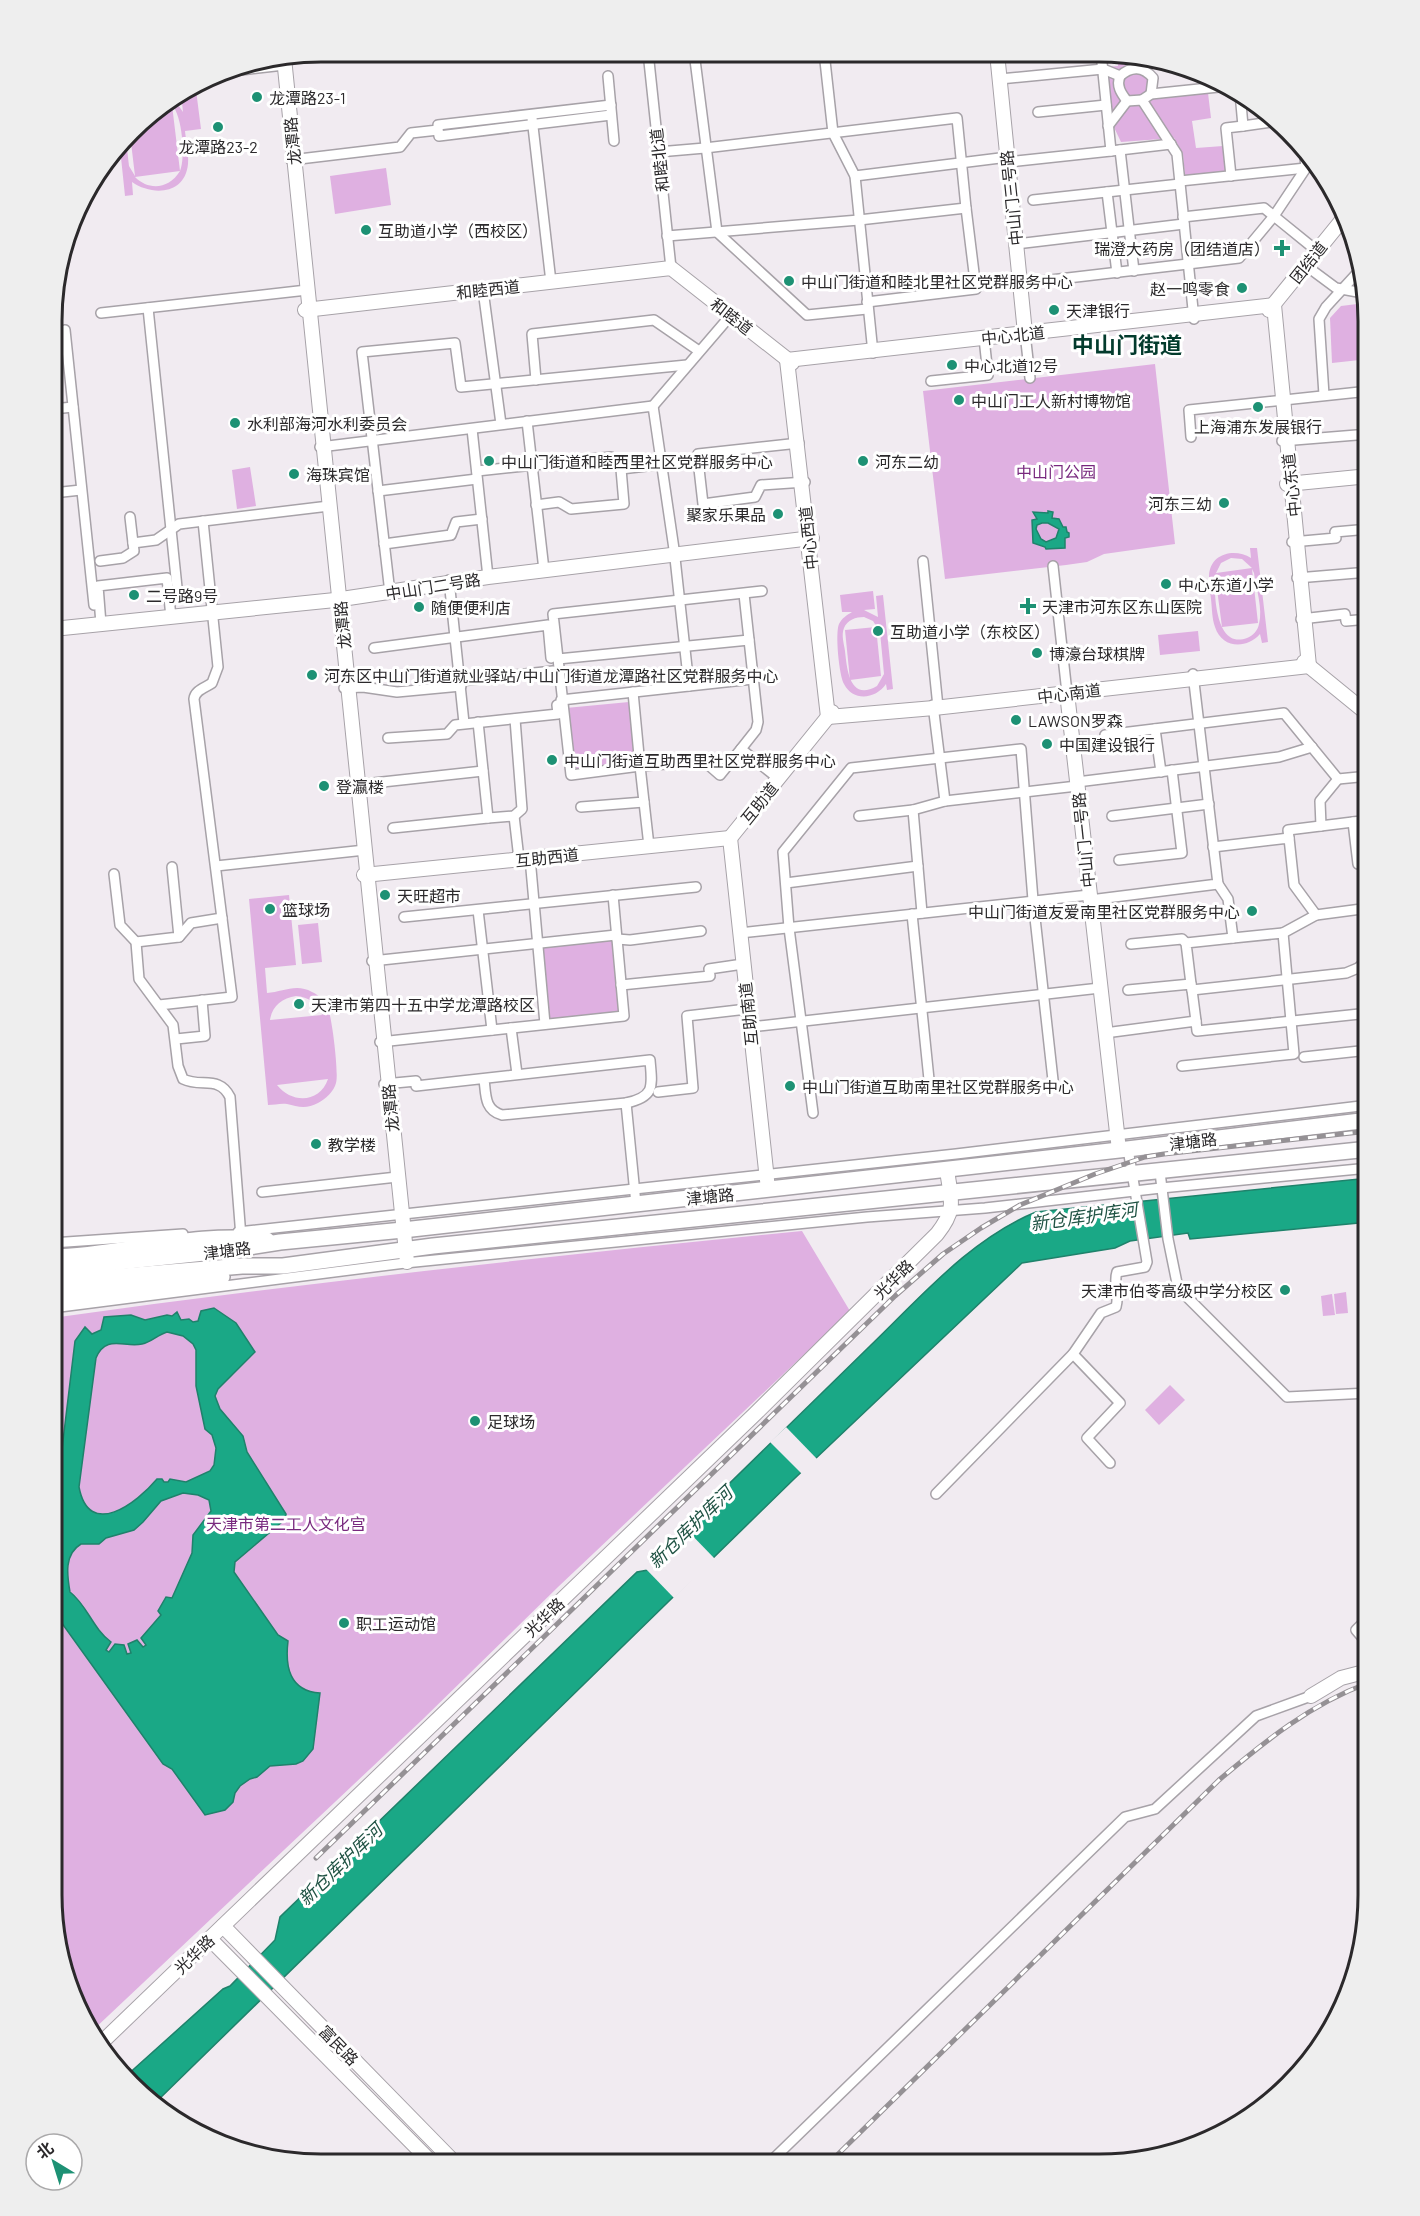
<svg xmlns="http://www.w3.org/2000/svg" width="1420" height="2216" font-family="Barlow,'Noto Sans SC',sans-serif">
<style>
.green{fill:#dfb0e1;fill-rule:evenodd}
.water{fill:#1aa886;stroke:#1f826b;stroke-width:1.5;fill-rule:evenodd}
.pier{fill:#f1ebf1}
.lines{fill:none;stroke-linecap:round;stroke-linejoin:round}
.street-casing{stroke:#a7a2a8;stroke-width:12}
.secondary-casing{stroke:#a7a2a8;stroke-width:16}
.primary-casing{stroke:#a7a2a8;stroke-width:18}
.street{stroke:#fff;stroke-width:9}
.secondary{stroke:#fff;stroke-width:14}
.primary{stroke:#fff;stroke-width:15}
.rail-casing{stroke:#959195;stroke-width:5}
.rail{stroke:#fff;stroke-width:3;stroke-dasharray:9;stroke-linecap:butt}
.poi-dot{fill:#1d9174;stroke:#fff;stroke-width:2}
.labels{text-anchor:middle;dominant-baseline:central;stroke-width:6;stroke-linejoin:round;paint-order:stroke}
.poi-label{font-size:16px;fill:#2b292b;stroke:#fff;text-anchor:start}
.street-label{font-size:16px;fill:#2b292b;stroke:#fff}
.park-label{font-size:16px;fill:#78297e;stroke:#fff}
.water-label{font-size:18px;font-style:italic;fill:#205344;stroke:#fff}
.district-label{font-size:22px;font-weight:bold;fill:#033b2d;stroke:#fff}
.rim{fill:none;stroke:#2b292b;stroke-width:3}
</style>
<rect width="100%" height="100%" fill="#f1ebf1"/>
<g class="green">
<polygon points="1117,53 1132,53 1133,65 1154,74 1158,98 1208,93 1211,118 1192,121 1196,148 1223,146 1226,171 1185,176 1183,154 1174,138 1121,142 1110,119 1106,67 1118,66"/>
<path d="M 196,90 L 201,129 L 185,131 C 186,141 189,154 188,164 C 185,195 152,196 132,182 L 133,195 L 125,196 L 120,148 L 126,140 L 129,166 L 135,176 L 130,134 C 142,120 153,107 172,105 L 169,102 L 174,99 L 183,112 L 181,94 ZM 172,105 C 182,115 186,158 180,171 ZM 180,171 C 169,189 149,191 135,177 Z"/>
<polygon points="608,105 611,112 439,136 440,125"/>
<polygon points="386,168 391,205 335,214 330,176"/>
<polygon points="1365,303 1369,321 1369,359 1332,363 1330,318 1341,306"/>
<polygon points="1155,364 1175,544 1104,554 1087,562 1066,565 945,579 923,391"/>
<polygon points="250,467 256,506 237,509 232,470"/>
<path d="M 1250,548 L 1257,548 L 1268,642 L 1262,643 L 1260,634 C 1247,649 1222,649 1215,627 C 1212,619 1212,608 1211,599 C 1210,592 1209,583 1209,576 C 1210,553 1235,548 1251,558 ZM 1231,558 L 1242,559 L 1252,568 L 1216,573 L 1221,563 ZM 1252,569 L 1254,573 C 1256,588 1263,609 1259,624 C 1258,630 1253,636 1247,638 C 1215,650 1214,592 1215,574 L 1222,627 L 1258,623 Z"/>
<path d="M 873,591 L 875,609 L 864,610 L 878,617 L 876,596 L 883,595 L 893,689 L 887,690 L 886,684 C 876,699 853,702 844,684 C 839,675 835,633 839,624 C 842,618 847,615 852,612 L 842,612 L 840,595 ZM 864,617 L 873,621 L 880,632 L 884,674 L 877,686 C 850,702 847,670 845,651 C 844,644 841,635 844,628 C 847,620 856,617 864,617 Z"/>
<polygon points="876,627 881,676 850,680 845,630"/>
<polygon points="1198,631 1200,651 1160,655 1158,635"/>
<polygon points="629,702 635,763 572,769 566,708"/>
<path d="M 289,895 L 296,965 L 265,968 L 267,993 C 283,992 296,983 312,992 C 319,995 326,1002 328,1009 C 332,1017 339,1074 336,1083 C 334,1091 326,1099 318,1103 C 307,1109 298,1107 287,1104 C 281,1103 274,1105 268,1105 L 249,899 ZM 296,996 C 308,997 318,1003 322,1015 L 270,1020 C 272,1006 282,998 296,996 ZM 328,1079 C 320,1103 292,1104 277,1085 Z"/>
<polygon points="317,901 318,913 295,915 293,904"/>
<polygon points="318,923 322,962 302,964 298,925"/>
<polygon points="612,938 620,1012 550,1019 542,945"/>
<path d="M 802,1231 L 850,1311 L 558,1587 L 422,1720 L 91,2032 L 72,1999 L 51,1895 L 52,1318 C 301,1283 551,1256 802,1231 Z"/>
<polygon points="1346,1292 1348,1313 1336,1314 1334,1294"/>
<polygon points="1332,1294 1335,1315 1323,1316 1321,1296"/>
<polygon points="1170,1385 1185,1400 1159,1425 1145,1410"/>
</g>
<g class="water">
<path d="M 1048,511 L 1053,512 L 1052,518 L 1059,519 L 1063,527 L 1066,527 L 1067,532 L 1069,533 L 1069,537 L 1065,538 L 1065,548 L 1046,549 L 1045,547 L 1033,543 L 1032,520 L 1037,519 L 1033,512 L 1048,513 ZM 1042,523 L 1048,523 L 1059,529 L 1056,538 L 1046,542 L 1041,539 L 1036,529 L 1037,525 Z"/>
<path d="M 1369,1178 L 1369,1222 L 1190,1239 L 1188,1233 L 1130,1241 L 1115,1248 L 1022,1263 L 794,1479 L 153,2105 L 125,2077 L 223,1989 L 230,1986 L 275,1940 L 280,1917 L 637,1572 L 648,1570 L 687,1531 L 694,1518 C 752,1461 811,1404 870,1346 C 920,1298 970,1239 1036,1212 Z"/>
<path d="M 214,1308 L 236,1323 L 255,1352 L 218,1389 L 215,1396 L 220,1409 L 243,1436 L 247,1452 L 286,1514 L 286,1517 L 282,1522 L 235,1562 L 234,1572 L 278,1635 L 288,1641 C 285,1666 289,1691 320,1693 L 313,1749 L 303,1761 L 296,1764 L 270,1766 L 257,1777 L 250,1779 L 240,1786 L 235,1793 L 233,1802 L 225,1810 L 205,1815 L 172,1769 L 163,1764 L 51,1608 L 52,1532 L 75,1341 L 85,1327 L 92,1334 L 101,1330 L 104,1317 L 131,1315 L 145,1320 L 167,1315 L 172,1316 L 177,1312 L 181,1320 L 189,1319 L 193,1322 L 198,1321 L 201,1311 ZM 167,1332 L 183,1336 L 193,1344 L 196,1350 L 196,1386 L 205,1429 L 212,1435 L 216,1448 L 214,1465 L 210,1471 L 186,1482 L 170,1479 L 168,1482 L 164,1482 L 162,1479 L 157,1479 C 137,1503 89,1540 79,1487 L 96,1358 C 106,1334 124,1348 142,1344 C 152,1342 157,1335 167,1332 ZM 183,1493 L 198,1495 L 209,1500 L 211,1511 L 193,1535 L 192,1553 L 172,1598 L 166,1597 L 158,1611 L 161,1615 L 141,1638 L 146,1645 L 143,1647 L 137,1640 L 128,1644 L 131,1653 L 127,1654 L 124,1645 L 115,1644 L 109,1652 L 106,1650 L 111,1642 C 93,1629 87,1605 70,1592 C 67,1575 64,1554 81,1544 L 99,1544 L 106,1538 L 134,1530 L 143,1522 L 161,1501 Z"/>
</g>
<g class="pier">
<polygon points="786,1427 818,1460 803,1475 770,1442"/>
<polygon points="685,1528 715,1559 674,1598 645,1568"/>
</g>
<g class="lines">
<defs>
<g id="street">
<polyline points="648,52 671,268"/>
<polyline points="694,52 717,232 807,315 867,309"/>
<polyline points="824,52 833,133 855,176 873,353"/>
<polyline points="1101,53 1111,151 1171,144"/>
<polyline points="1134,53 1136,68"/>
<polyline points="216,73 284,65"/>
<polyline points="608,76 614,141"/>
<path d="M 1120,76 C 1116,86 1121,93 1127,101 L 1142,100"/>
<path d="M 1000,79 L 1103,69 L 1120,76 C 1131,66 1143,66 1153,78 L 1151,94"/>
<polyline points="1240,93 1243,126 1278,121"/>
<polyline points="1038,112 1106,105"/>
<polyline points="532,118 551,282"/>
<polyline points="1108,126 1127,101"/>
<polyline points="438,130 439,136 611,115"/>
<polyline points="1120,150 1134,271"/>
<polyline points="658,152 705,148 957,118 966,208 859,220 667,236"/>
<polyline points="291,160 400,147 411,133 438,130 438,125 611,105"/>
<polyline points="1008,162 1111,151"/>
<polyline points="855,176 1008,157"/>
<polyline points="1231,176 1226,128 1243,126"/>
<polyline points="1180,181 1306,168"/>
<polyline points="1107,192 1117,273"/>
<polyline points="1033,200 1180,184"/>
<polyline points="1183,217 1264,208 1317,251"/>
<polyline points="1016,244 1184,224"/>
<polyline points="1305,265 1336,288 1363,293"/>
<polyline points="1042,281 1239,258 1274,216 1306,168 1304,147"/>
<polyline points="483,290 501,424"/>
<polyline points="867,302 976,289 966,208"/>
<polyline points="148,308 178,597"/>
<polyline points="101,313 307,290"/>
<polyline points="1194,319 1177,154 1142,100 1151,94 1228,86"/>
<polyline points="65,330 94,605"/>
<polyline points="1025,333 1030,378"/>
<polyline points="536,380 532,334 654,320 699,351"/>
<polyline points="931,381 988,375 984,338"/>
<polyline points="1324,395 1319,319 1326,307 1359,271"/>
<polyline points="653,406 731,315"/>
<polyline points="53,409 73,407"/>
<polyline points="527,421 544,570"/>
<polyline points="472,429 488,577"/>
<polyline points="1191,437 1189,410 1369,391"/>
<polyline points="1282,441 1369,434"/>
<polyline points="320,447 653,406 674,549 689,686"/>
<polyline points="698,460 703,504 755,497 761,485 805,482"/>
<polyline points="621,469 698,460 698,454 799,443"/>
<polyline points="477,471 611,457 621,469 624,504 571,509 559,502 536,505"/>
<polyline points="378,491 477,479"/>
<polyline points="53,493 81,490"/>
<polyline points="130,517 133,543 156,540 179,524 329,506"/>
<polyline points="1292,542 1336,538 1335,532 1369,529"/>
<polyline points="384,544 451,535 456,522 482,519"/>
<polyline points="100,561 123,558 134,551 133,543"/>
<polyline points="923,561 938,707"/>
<polyline points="1053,566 1067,693"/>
<polyline points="1297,578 1369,572"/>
<polyline points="449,580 464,723"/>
<polyline points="390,593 362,352 455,343 461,387 687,365"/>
<polyline points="1301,619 1345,614 1346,621 1369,619"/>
<polyline points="101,624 98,586 167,578 171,617"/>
<polyline points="374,648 548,625 551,658"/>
<polyline points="558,659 749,640"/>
<polyline points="460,681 553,671"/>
<polyline points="344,688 363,687 397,692 461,686"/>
<polyline points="633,692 640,766 571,775 553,614 762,591"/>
<polyline points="561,700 753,679"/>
<polyline points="933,705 945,801"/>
<polyline points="1155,729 1161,772"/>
<polyline points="1105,735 1284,713 1338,779 1369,776"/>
<polyline points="388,738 447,734 455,725 558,714 557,705"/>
<polyline points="741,749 756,730 758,722 744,594"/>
<polyline points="1077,782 1279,757 1312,747"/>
<polyline points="355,785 483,771"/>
<polyline points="644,802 649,846"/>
<polyline points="581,807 644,802 640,766 704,761 720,775 741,749 779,779"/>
<polyline points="913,810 922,913"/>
<polyline points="514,816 519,859"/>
<polyline points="859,816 913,810 945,801 1077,786"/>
<polyline points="1112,816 1209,804"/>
<polyline points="488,818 514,816 522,809 515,719"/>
<polyline points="1353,822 1358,864 1369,863"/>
<polyline points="1321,826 1320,801 1338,779"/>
<polyline points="393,828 488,818 478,722"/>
<polyline points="1289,838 1288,830 1369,820"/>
<polyline points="1213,847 1289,838 1294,885 1316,915 1369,908"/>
<polyline points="530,858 545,1024"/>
<polyline points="1119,860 1182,853 1172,770"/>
<polyline points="216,866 365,850"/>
<path d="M 114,874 L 120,925 L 136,942 L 139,979 L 173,1025 L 178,1066 L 183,1079 C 201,1088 219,1075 230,1097 L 241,1237"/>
<polyline points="786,883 918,866"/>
<polyline points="1090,900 1218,884 1193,674"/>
<polyline points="478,910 492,1030"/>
<polyline points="912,914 930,1089"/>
<polyline points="404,917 696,887"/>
<polyline points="740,933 1089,895"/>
<polyline points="1283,933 1316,915"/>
<polyline points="179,937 191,923 222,918"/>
<polyline points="617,939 630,940 701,931"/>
<polyline points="136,942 179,937 172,867"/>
<polyline points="1131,944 1182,939 1186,943"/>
<polyline points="372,961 616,935"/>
<polyline points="1191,984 1186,943 1233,938"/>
<polyline points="621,985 710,976 709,969 743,964"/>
<polyline points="1128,990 1191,984 1192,990 1346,973 1358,968 1369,959"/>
<polyline points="1192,990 1196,1021"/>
<path d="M 159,1005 L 232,997 L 194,699 C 195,690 205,688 212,683 L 218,667 L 203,521"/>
<polyline points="750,1027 1100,988"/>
<polyline points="511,1028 517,1074"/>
<polyline points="1105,1033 1196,1021 1197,1031 1369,1013"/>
<polyline points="176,1039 205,1036 202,1000"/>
<polyline points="380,1042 624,1016 613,895"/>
<polyline points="1304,1057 1369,1050"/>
<polyline points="1182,1066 1294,1054 1283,933 1233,938 1228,899 1218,884"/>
<path d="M 384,1084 L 416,1081 L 416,1086 L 650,1060 C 652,1085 656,1097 626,1103 L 502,1115 C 484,1110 486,1094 484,1079"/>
<polyline points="658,1092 693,1088 687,1016 747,1009"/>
<polyline points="626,1103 636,1204"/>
<polyline points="813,1113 789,928 783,852 851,768 1021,749 1033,900 1053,1080"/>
<polyline points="1160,1172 1168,1239 1178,1288 1287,1397 1369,1393"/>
<polyline points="262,1192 397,1177"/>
<polyline points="238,1232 956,1154 1369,1105"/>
<polyline points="52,1243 183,1234"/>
<polyline points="52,1308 405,1263 867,1217 985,1208 1161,1188 1369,1168"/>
<polyline points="1073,1354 1120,1403 1087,1438 1110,1463"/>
<path d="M 936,1494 L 1073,1354 L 1101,1313 L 1116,1307 C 1120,1292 1113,1284 1117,1272 L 1145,1267 L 1147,1262 L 1128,1149"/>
<polyline points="1368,1644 1356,1630 1369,1617"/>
<polyline points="768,2164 1125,1817 1155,1809 1256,1716 1311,1696"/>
</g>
<g id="secondary">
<polyline points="997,53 1025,333"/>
<polyline points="284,58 407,1262"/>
<polyline points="1274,305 1309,666"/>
<polyline points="305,310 671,268 792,363"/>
<polyline points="1269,310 1347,214"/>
<polyline points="787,360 1274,305"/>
<polyline points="787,360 828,717"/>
<polyline points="1287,484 1369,476"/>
<polyline points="53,629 335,600 488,577 812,538"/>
<polyline points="1304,662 1369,715"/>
<polyline points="1067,693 1119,1150"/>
<polyline points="828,717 934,708 1309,666"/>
<polyline points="730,838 768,1189"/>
<polyline points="730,838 832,712"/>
<polyline points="364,875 730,838"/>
<polyline points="1311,1696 1341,1678 1368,1671"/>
<polyline points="223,1926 455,2163"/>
<polyline points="210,1939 432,2163"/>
<path d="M 99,2045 L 755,1414 L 937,1234 C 957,1209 951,1200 947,1170"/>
</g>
<g id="primary">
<path d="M 52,1257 C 124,1255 195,1231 267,1240"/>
<polyline points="52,1269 223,1251 280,1242 403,1230 1119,1150 1369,1120"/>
<polyline points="52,1282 242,1266 283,1266 433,1246 1369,1149"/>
<polyline points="52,1297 222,1277"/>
</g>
</defs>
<use href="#street" class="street-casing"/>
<use href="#secondary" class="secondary-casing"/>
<use href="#primary" class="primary-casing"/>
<use href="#street" class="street"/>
<use href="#secondary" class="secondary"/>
<use href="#primary" class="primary"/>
<defs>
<g id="rail">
<polyline points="316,1858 895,1296 943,1254 981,1228 1020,1205 1095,1174 1145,1157 1164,1154 1369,1131"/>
<path d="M 828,2164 L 1219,1780 C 1265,1741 1311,1704 1368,1683"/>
</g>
</defs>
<use href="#rail" class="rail-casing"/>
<use href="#rail" class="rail"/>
</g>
<g class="poi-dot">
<circle cx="257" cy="97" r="6"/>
<circle cx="218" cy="127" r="6"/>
<circle cx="366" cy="230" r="6"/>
<path d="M1279 239h6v6h6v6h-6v6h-6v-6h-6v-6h6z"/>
<circle cx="789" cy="281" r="6"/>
<circle cx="1242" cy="288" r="6"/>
<circle cx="1054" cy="310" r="6"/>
<circle cx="952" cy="365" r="6"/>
<circle cx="959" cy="400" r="6"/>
<circle cx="1258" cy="407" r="6"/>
<circle cx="235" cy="423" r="6"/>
<circle cx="489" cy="461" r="6"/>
<circle cx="863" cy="461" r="6"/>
<circle cx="294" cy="474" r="6"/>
<circle cx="1224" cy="503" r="6"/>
<circle cx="778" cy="514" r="6"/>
<circle cx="1166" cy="584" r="6"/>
<circle cx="134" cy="595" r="6"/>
<path d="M1025 597h6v6h6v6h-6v6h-6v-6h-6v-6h6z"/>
<circle cx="419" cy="607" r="6"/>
<circle cx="878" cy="631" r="6"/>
<circle cx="1037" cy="653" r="6"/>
<circle cx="312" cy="675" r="6"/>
<circle cx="1016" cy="720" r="6"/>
<circle cx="1047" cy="744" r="6"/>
<circle cx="552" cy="760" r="6"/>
<circle cx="324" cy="786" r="6"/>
<circle cx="385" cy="895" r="6"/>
<circle cx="270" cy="909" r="6"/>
<circle cx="1252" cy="911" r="6"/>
<circle cx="299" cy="1004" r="6"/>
<circle cx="790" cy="1086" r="6"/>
<circle cx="316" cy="1144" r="6"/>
<circle cx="1285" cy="1290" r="6"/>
<circle cx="475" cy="1421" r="6"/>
<circle cx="344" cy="1623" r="6"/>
</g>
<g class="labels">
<g class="poi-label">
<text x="269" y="97">龙潭路23-1</text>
<text x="218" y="146" text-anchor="middle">龙潭路23-2</text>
<text x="378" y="230">互助道小学（西校区）</text>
<text x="1270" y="248" text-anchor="end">瑞澄大药房（团结道店）</text>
<text x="801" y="281">中山门街道和睦北里社区党群服务中心</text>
<text x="1230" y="288" text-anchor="end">赵一鸣零食</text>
<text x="1066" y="310">天津银行</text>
<text x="964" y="365">中心北道12号</text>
<text x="971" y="400">中山门工人新村博物馆</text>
<text x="247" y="423">水利部海河水利委员会</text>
<text x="1258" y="426" text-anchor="middle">上海浦东发展银行</text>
<text x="501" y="461">中山门街道和睦西里社区党群服务中心</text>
<text x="875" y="461">河东二幼</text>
<text x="306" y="474">海珠宾馆</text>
<text x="1212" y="503" text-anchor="end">河东三幼</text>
<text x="766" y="514" text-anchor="end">聚家乐果品</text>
<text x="1178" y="584">中心东道小学</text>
<text x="146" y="595">二号路9号</text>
<text x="1042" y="606">天津市河东区东山医院</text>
<text x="431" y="607">随便便利店</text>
<text x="890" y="631">互助道小学（东校区）</text>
<text x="1049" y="653">博濠台球棋牌</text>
<text x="324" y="675">河东区中山门街道就业驿站/中山门街道龙潭路社区党群服务中心</text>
<text x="1028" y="720">LAWSON罗森</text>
<text x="1059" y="744">中国建设银行</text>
<text x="564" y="760">中山门街道互助西里社区党群服务中心</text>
<text x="336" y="786">登瀛楼</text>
<text x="397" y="895">天旺超市</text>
<text x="282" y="909">篮球场</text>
<text x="1240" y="911" text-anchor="end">中山门街道友爱南里社区党群服务中心</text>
<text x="311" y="1004">天津市第四十五中学龙潭路校区</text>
<text x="802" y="1086">中山门街道互助南里社区党群服务中心</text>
<text x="328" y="1144">教学楼</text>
<text x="1273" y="1290" text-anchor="end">天津市伯苓高级中学分校区</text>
<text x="487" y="1421">足球场</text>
<text x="356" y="1623">职工运动馆</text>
</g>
<g class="street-label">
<text transform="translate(292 141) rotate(-96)">龙潭路</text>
<text transform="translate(659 160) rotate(-96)">和睦北道</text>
<text transform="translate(1011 198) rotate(-96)">中山门三号路</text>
<text transform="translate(1308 262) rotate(-51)">团结道</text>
<text transform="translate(488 289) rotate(-6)">和睦西道</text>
<text transform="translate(732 316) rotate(38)">和睦道</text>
<text transform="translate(1013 335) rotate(-6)">中心北道</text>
<text transform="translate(1291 485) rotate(-96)">中心东道</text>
<text transform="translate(808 538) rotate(-96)">中心西道</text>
<text transform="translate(433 586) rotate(-9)">中山门二号路</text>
<text transform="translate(342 625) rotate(-96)">龙潭路</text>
<text transform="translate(1069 693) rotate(-7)">中心南道</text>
<text transform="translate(759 803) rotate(-51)">互助道</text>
<text transform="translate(1083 840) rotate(-96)">中山门一号路</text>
<text transform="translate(547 857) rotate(-6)">互助西道</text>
<text transform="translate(748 1014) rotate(-96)">互助南道</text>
<text transform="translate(390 1108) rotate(-96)">龙潭路</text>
<text transform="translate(1193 1141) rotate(-7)">津塘路</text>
<text transform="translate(710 1196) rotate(-6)">津塘路</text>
<text transform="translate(227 1250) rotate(-7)">津塘路</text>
<text transform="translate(893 1279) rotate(-45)">光华路</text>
<text transform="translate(544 1617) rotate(-44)">光华路</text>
<text transform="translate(194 1954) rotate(-44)">光华路</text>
<text transform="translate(339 2045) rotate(46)">富民路</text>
</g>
<g class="park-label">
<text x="1056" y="471">中山门公园</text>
<text x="286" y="1523">天津市第二工人文化宫</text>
</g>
<g class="water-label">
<text transform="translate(1084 1216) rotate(-8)">新仓库护库河</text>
<text transform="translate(690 1527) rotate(-44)">新仓库护库河</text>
<text transform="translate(340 1864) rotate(-44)">新仓库护库河</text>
</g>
<g class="district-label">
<text x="1127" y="344">中山门街道</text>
</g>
</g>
<path d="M0 0H1420V2216H0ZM321 62H1099A259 259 0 0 1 1358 321V1895A259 259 0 0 1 1099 2154H321A259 259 0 0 1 62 1895V321A259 259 0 0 1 321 62Z" fill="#eee" fill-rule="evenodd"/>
<path class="rim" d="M321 62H1099A259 259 0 0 1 1358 321V1895A259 259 0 0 1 1099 2154H321A259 259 0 0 1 62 1895V321A259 259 0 0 1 321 62Z"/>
<g transform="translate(54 2162) rotate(322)"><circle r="28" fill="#ffffff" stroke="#aaa9aa" stroke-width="1.5"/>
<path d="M0-4.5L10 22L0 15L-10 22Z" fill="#1d9174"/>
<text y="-9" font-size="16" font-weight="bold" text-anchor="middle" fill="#2b292b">北</text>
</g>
</svg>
